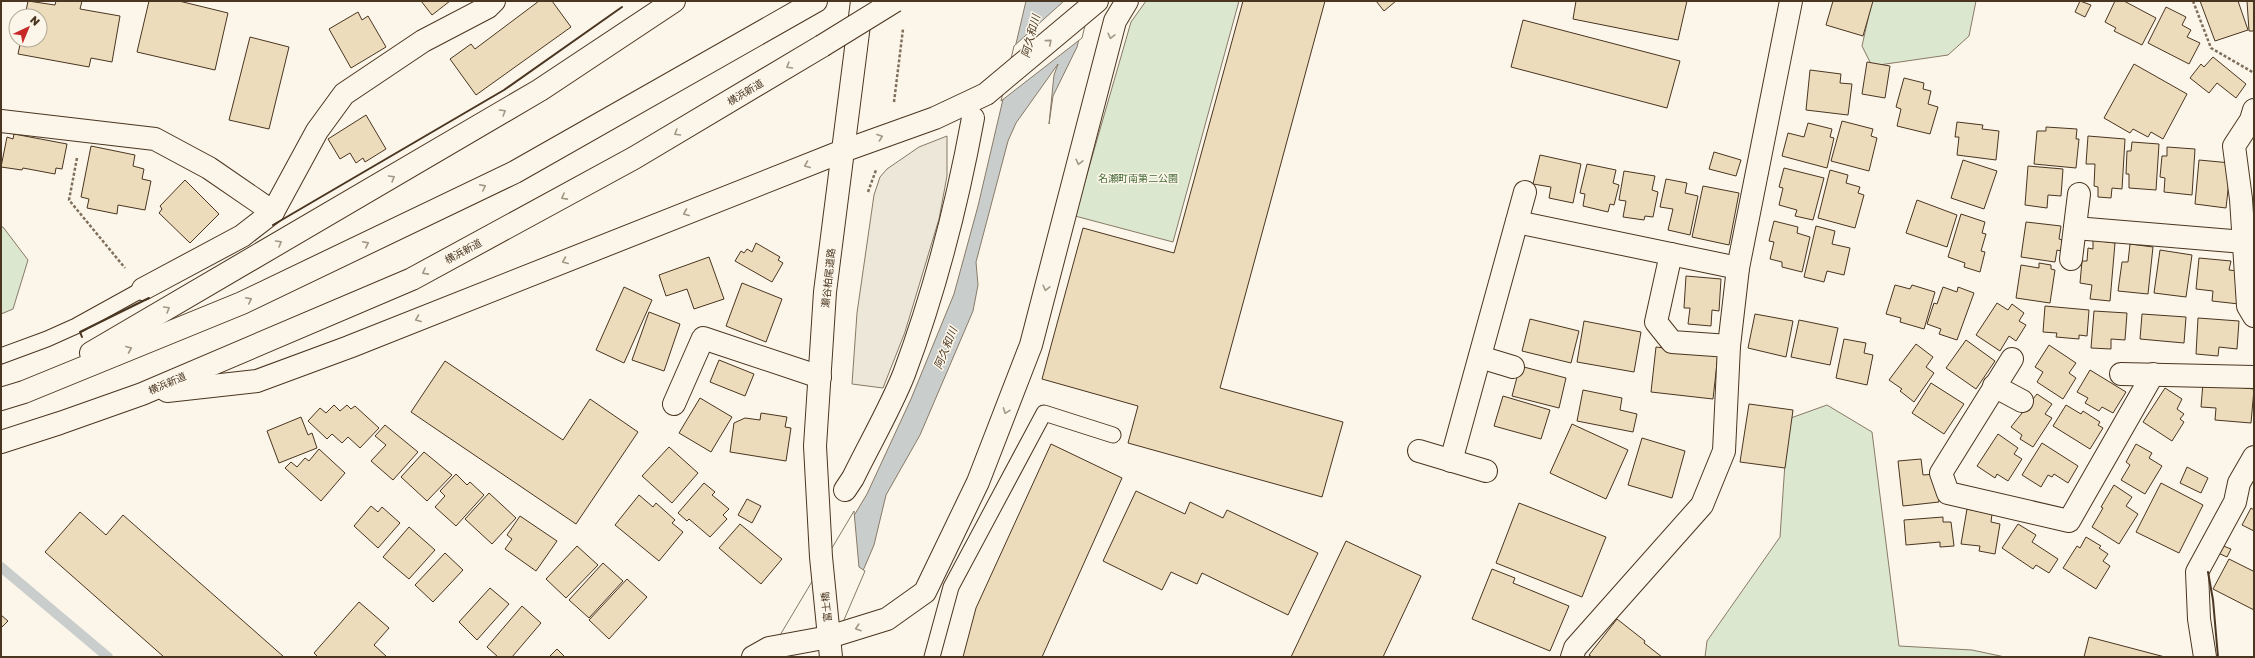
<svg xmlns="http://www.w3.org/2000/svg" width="2255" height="658" font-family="'Golos Text','Noto Sans JP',sans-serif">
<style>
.green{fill:#dce7d0;stroke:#887966}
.parking{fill:#ede7d9;stroke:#887966}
.water{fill:#c9cecd;stroke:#887966}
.pier{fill:#fbf6e9;stroke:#887966}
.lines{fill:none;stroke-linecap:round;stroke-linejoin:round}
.stream{stroke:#c9cecd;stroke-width:10}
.building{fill:#ecdcbc;stroke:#4a3520}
.lane-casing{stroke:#4a3520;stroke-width:17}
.street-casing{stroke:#4a3520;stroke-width:24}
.secondary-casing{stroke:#4a3520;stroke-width:24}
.highway-casing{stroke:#4a3520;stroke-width:24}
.path{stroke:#7f6f5c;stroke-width:2.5;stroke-dasharray:3 2;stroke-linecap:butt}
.lane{stroke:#fbf6e9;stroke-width:15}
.street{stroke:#fbf6e9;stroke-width:22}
.secondary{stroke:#fbf6e9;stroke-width:22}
.highway{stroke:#fbf6e9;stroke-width:22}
.highway-bridge-casing{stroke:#4a3520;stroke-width:24;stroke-linecap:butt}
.highway-bridge{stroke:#fbf6e9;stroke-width:22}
.wall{stroke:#4a3520;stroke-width:2}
.oneway{stroke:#a29684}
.labels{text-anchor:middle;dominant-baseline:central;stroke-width:3;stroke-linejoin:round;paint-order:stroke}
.street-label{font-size:10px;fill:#4a3520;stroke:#fbf6e9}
.park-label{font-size:10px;fill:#436837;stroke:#fbf6e9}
.water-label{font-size:11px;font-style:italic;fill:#4a3520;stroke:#fbf6e9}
</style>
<rect width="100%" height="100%" fill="#fbf6e9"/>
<g class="green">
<polygon points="1146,1 1239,1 1173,242 1075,216 1131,22"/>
<polygon points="1872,1 1976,1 1969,36 1948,55 1872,66 1862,46"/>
<polygon points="1,227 3,227 28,260 13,309 1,314"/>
<polygon points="1827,405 1872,432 1899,646 1972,650 2005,657 1705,657 1707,641 1780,537 1788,419"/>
</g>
<polygon class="parking" points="947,136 947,176 939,219 905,332 883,388 852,384 857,313 874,195 880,177 887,169 919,147"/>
<polygon class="water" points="1026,1 1089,1 1077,47 1053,96 1049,124 1054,75 1058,64 1016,123 1008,141 976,262 978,285 973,311 920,435 886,495 874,545 826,657 769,657 867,494 911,399 954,294 978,206"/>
<g class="pier">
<polygon points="1064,1 1091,1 1082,38 1001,101 1014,46"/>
<polygon points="854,511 859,567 865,571 828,657 767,657"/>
</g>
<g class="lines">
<polyline class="stream" points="1,567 108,657"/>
</g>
<g class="building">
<polygon points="28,1 55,5 56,1 82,1 80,9 120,16 112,62 91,58 89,67 18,54 21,40 40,40 40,16 25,16"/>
<polygon points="149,1 179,1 228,13 215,70 137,52"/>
<polygon points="421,1 450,1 432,15"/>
<polygon points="539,1 552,1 571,27 476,95 450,59 471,44 475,49"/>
<polygon points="1243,1 1325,1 1220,388 1343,422 1322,497 1128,443 1138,406 1042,379 1083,228 1174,253"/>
<polygon points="1376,1 1396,1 1384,11"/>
<polygon points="1576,1 1687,1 1678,40 1573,19"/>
<polygon points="1833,1 1873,1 1863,36 1826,25"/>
<polygon points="2080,1 2091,5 2085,17 2075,12"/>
<polygon points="2115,1 2124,1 2156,18 2142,45 2114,31 2116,28 2105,22"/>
<polygon points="2200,1 2238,1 2248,30 2215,41"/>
<polygon points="2247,1 2254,1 2254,31 2249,31"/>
<polygon points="2166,7 2186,17 2182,25 2191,30 2187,37 2200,43 2189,64 2148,43"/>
<polygon points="358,12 362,20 368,16 386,47 351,68 329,29"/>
<polygon points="1523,20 1680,61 1667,108 1511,67"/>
<polygon points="250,37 289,47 269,129 229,120"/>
<polygon points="2213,57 2246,84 2236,98 2217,83 2209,93 2190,78 2201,64 2204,67"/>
<polygon points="1867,62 1890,66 1885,98 1862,94"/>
<polygon points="2134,64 2187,94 2163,139 2151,132 2148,137 2133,129 2130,133 2104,118"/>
<polygon points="1810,70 1841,74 1840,83 1852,84 1848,115 1806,110"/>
<polygon points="1904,78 1924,83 1923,89 1931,91 1928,104 1938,107 1930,134 1897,126 1901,109 1896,107"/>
<polygon points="366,115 386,149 365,162 363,158 356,163 350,153 340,159 328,139"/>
<polygon points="1842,121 1873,129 1871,136 1877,138 1869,171 1831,161"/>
<polygon points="1957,122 1983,125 1982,129 1999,131 1996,160 1957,155 1959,137 1955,137"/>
<polygon points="1808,123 1832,129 1830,137 1834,138 1827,168 1782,156 1788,133 1804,137"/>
<polygon points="2046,127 2077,129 2076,139 2079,139 2076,168 2034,164 2037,131 2046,131"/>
<polygon points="14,134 67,144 62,169 56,168 55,174 23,168 22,170 1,167 7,137 13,139"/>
<polygon points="2088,136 2125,139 2122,189 2112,188 2111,198 2098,197 2098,187 2094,186 2095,164 2086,164"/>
<polygon points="2132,142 2159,144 2156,190 2129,188 2129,174 2126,174 2127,151 2131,151"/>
<polygon points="91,146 135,155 133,166 144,169 142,179 151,181 145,210 118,205 117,214 87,208 89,199 81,197"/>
<polygon points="2167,147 2195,149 2192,195 2164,192 2165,178 2160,177 2162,156 2167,156"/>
<polygon points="1714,152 1741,160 1736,176 1709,169"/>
<polygon points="1540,155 1581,164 1573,203 1549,198 1551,187 1533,184"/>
<polygon points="1963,160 1997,171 1984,209 1951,198"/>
<polygon points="2199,160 2231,163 2226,208 2195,204"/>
<polygon points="1587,164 1616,170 1613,183 1619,185 1614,205 1610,204 1608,212 1583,206 1585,194 1580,193"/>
<polygon points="2028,166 2063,169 2061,196 2048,195 2047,208 2025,205"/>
<polygon points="1784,168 1824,178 1813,220 1795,216 1797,210 1779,205 1783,188 1779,187"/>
<polygon points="1830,170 1848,175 1846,183 1860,187 1858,193 1864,195 1855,228 1818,218"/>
<polygon points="1624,171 1655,176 1652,190 1658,192 1653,217 1645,216 1644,220 1623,217 1626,201 1619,200"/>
<polygon points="1666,179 1687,183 1685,193 1698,196 1690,235 1668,230 1673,209 1660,207"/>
<polygon points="185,180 219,214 190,243 159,213 162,209 160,206"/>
<polygon points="1703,186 1739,193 1729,245 1692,237"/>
<polygon points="1917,200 1957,215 1947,247 1906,233"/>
<polygon points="1961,214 1985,222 1982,233 1986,234 1981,251 1985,252 1980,272 1964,267 1965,263 1948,257"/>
<polygon points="1774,221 1798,227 1797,233 1810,237 1802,272 1782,267 1782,262 1770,259 1774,242 1769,241"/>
<polygon points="2026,222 2061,226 2059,239 2062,240 2061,251 2057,250 2055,262 2021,257"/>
<polygon points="1816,226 1835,231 1832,244 1850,248 1844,275 1827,271 1824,282 1804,277"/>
<polygon points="2093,240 2115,243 2110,301 2090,299 2092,285 2080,283 2082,261 2087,261 2088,248 2093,249"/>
<polygon points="756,243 780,257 778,260 783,263 772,282 735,261 741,251 744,253 747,249 752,252"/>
<polygon points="2130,244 2153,247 2148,294 2118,291 2122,262 2128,262"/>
<polygon points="2160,250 2192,255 2186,297 2154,293"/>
<polygon points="709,257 724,299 694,309 687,289 666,296 659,275"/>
<polygon points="2199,258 2231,261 2229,270 2238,271 2239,304 2212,301 2213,291 2196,289"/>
<polygon points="2039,263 2051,265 2051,269 2055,270 2050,303 2016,298 2021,265 2039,268"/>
<polygon points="1686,276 1721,279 1719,311 1712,310 1711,326 1688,324 1690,308 1684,308"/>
<polygon points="742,283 782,299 766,342 726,326"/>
<polygon points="1895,285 1910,289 1912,285 1935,292 1924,329 1900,322 1901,318 1886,314"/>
<polygon points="624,287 652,300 624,363 596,350"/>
<polygon points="1943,287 1957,292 1958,287 1974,293 1957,340 1939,334 1941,329 1927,324 1934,303 1937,304"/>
<polygon points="1997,303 2008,310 2012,304 2024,313 2019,321 2026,325 2016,341 2009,336 2000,351 1976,335"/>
<polygon points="2045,306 2089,310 2087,336 2079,335 2079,339 2056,337 2057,333 2043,332"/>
<polygon points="2094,311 2127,313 2125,340 2111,339 2111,349 2091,348"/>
<polygon points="649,312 680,324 664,371 632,360"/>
<polygon points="1755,314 1793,321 1786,357 1748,348"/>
<polygon points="2142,314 2186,317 2184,343 2140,339"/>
<polygon points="2198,318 2239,321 2237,349 2219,347 2218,356 2196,354"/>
<polygon points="1530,319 1579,331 1571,363 1522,351"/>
<polygon points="1799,320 1838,328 1830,365 1791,357"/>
<polygon points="1584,321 1641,332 1634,372 1577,362"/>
<polygon points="1844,339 1866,343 1864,353 1873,355 1867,385 1836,378"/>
<polygon points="1966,340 1995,361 1976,389 1946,368"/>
<polygon points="1916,344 1933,357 1926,367 1934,373 1914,402 1900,391 1902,389 1889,380"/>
<polygon points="2049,345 2076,363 2069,373 2076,378 2063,399 2037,382 2043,372 2035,367"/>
<polygon points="1656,347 1718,354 1713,399 1651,392"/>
<polygon points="719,360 754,374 745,396 710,382"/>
<polygon points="445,361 563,440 590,399 638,432 576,524 411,412"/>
<polygon points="1520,366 1566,378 1559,408 1512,396"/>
<polygon points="2090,370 2126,392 2113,413 2102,407 2099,411 2085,403 2088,398 2077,392"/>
<polygon points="1931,383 1964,404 1944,434 1912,413"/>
<polygon points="2203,383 2254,389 2251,423 2215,420 2216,408 2201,407"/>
<polygon points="2165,388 2182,399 2177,409 2184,414 2180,419 2184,422 2172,441 2143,422"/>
<polygon points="1583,390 1622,398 1620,410 1637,414 1633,432 1577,421"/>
<polygon points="2037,394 2052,404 2045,414 2052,418 2033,447 2020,439 2022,435 2011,427"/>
<polygon points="1503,396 1550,410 1541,439 1494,426"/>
<polygon points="700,398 732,417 711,452 679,433"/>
<polygon points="1749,404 1793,410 1785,468 1740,462"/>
<polygon points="334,405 340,411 347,405 351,409 355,406 379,428 360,448 348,437 342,443 332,434 327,439 308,421 320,408 326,413"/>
<polygon points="2066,405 2081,414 2083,411 2100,422 2098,425 2103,428 2090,449 2053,426"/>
<polygon points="761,413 787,417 785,427 791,428 786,461 730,452 734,423 745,418 760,420"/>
<polygon points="301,417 308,435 312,433 317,448 279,463 267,431"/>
<polygon points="1572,424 1628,450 1606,499 1550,473"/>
<polygon points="385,425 418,452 393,480 371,461 386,445 375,436"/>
<polygon points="1998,434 2018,448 2014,454 2022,459 2008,481 1997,474 1995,478 1977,466"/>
<polygon points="1642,438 1685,451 1672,498 1628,485"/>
<polygon points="2042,443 2078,466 2068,483 2054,474 2052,477 2048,475 2041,487 2022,475"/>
<polygon points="1051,444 1122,478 1042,657 963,657 976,608"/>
<polygon points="2136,444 2152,453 2149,458 2162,466 2145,494 2121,480 2130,465 2126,462"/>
<polygon points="669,447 698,473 672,503 642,476"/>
<polygon points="319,449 345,473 321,501 285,468 291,462 297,467 305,458 309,461"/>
<polygon points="424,452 452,475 427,501 401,477"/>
<polygon points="1921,459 1923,475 1936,474 1939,502 1903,506 1898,461"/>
<polygon points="2187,467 2208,478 2201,493 2180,483"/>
<polygon points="456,474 467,485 470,482 484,495 456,526 435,507 445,496 440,491"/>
<polygon points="704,483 715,492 712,495 729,509 723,515 727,519 710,537 689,519 687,521 678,513"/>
<polygon points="2161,483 2203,505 2179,553 2136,532"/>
<polygon points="2114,485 2132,497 2126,506 2138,514 2119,544 2092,527 2103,508 2101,507"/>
<polygon points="1136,491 1185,514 1190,502 1223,518 1227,510 1318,553 1288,615 1202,573 1197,584 1171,572 1162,590 1103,561"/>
<polygon points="489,493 516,518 492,544 465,519"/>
<polygon points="639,495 653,507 656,503 675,520 672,523 683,532 659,561 615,525"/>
<polygon points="747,499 761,506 752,523 738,515"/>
<polygon points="1519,503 1606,537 1582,597 1496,563"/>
<polygon points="371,506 378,512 382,507 400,523 378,548 354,526"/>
<polygon points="2251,508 2254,510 2254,531 2242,525"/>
<polygon points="1967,509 1992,514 1991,522 2000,524 1995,554 1979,551 1980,546 1961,544"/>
<polygon points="80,512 106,535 123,515 284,657 164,657 45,552"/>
<polygon points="520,516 557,541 536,571 505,549 512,539 507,535"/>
<polygon points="1943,517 1943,522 1951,522 1954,546 1940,547 1940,542 1906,545 1904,520"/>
<polygon points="740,524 782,559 761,584 719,548"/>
<polygon points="2018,524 2036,535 2032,542 2058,559 2049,573 2036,565 2033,569 2002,548"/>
<polygon points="409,527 435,550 409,579 383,557"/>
<polygon points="2086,537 2101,546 2099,548 2108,554 2103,561 2110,566 2096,589 2063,568 2077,546 2080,548"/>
<polygon points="1346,541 1421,576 1383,657 1291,657"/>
<polygon points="2221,545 2231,549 2227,557 2218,553"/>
<polygon points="577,546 598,565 566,598 546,579"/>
<polygon points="445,553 463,570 433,602 415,585"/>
<polygon points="2229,559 2253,571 2254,569 2254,610 2213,589"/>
<polygon points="603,563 623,581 589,618 569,600"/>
<polygon points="1492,569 1515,578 1513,583 1569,606 1550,651 1472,619"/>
<polygon points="627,579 647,597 609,639 589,620"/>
<polygon points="490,588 509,604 477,640 459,622"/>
<polygon points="359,602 389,628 374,645 387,657 318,657 314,653"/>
<polygon points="522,606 541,623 512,657 498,657 487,647"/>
<polygon points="1,615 8,621 1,628"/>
<polygon points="1617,619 1645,641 1644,643 1662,657 1592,657 1589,655"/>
<polygon points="2089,637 2165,657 2084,657"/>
<polygon points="557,649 565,657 549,657"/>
</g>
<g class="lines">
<defs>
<g id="lane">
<polyline points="1,356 47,339 76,326 143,289"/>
<polyline points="932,657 951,587 1044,413 1113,435"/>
</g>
<g id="street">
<polyline points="2254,110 2251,120 2234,146 2241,199 2248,306 2254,316"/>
<polyline points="1,121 155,139 209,168 273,212 317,131 344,94 423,41 488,7 494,1"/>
<polyline points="843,151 935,118 986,94 1097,1"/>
<polyline points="1517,222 1738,268"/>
<polyline points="2075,228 2244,242"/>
<polyline points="1671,254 1656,322 1672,342 1729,346"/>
<polyline points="2071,259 2079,194"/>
<polyline points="143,289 242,236 273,212"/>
<polyline points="1480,357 1513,367"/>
<polyline points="2012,359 1941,473 1948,493 2069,521 2153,374"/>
<polyline points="2121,374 2254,377"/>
<polyline points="1994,386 2022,401"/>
<polyline points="674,404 703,338 820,377"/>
<polyline points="1419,451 1486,471"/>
<polyline points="1451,461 1525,192"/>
<path d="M 845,490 L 853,478 C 870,443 890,409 904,374 C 935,291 957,205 973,118"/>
<polyline points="829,637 887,619 925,592 978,482 1031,345 1115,21 1127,1"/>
<polyline points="1572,657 1575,648 1702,505 1724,451 1729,346 1738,268 1791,1"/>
<polyline points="2205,657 2199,619 2197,572 2235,502 2239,483 2254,457"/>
</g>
<g id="secondary">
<polyline points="753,657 769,648 829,637"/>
<polyline points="831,657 821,557 815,446 825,292 862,1"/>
</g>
<g id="highway">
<polyline points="91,353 540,90 674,1"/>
<polyline points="167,391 257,381 349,347 843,151"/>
<polyline points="1,399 24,392 242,303 515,172 816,1"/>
<polyline points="1,442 60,423 142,394 412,279 634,158 822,46"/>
</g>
</defs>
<use href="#lane" class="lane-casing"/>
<use href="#street" class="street-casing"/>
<use href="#secondary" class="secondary-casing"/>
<use href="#highway" class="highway-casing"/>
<g class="path">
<polyline points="2193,1 2211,48 2254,73"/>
<polyline points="894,102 903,29"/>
<polyline points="77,158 69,200 125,268"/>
<polyline points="868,192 876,170"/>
</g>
<use href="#lane" class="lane"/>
<use href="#street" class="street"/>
<use href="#secondary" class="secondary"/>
<use href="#highway" class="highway"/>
<defs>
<polyline id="highway-bridge" points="822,46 895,1"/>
</defs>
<use href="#highway-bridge" class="highway-bridge-casing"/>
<use href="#highway-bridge" class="highway-bridge"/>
<g class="wall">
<polyline points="273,225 504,90 622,7"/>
<polyline points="82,337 80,332 149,298"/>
<polyline points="2208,572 2213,600 2218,657"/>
</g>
</g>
<defs><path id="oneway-chevron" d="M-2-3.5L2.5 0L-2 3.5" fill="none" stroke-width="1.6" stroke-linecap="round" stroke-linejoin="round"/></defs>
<g class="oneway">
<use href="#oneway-chevron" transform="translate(1111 36) rotate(104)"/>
<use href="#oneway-chevron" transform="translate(1049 42) rotate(-40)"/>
<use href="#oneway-chevron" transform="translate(789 66) rotate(149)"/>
<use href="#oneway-chevron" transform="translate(503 112) rotate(-31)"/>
<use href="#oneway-chevron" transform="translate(677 133) rotate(149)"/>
<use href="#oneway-chevron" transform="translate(880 137) rotate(-20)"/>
<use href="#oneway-chevron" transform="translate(1079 162) rotate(104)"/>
<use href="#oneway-chevron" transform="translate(807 165) rotate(158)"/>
<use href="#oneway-chevron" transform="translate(392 178) rotate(-30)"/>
<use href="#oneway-chevron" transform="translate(483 187) rotate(-26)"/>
<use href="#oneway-chevron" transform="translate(564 197) rotate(152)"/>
<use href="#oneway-chevron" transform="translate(686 213) rotate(158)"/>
<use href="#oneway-chevron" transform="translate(279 243) rotate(-30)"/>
<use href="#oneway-chevron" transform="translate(366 244) rotate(-26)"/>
<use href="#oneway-chevron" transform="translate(565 261) rotate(158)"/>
<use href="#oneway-chevron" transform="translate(425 272) rotate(152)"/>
<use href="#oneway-chevron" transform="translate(1046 288) rotate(104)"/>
<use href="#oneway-chevron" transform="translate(249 300) rotate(-26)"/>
<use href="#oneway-chevron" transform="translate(167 309) rotate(-30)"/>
<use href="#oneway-chevron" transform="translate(418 319) rotate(158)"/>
<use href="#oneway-chevron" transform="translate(129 349) rotate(-22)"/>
<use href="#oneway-chevron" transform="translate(1006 411) rotate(111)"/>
<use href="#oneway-chevron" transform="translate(858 628) rotate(162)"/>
</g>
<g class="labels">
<g class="street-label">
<text transform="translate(745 92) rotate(-31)">横浜新道</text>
<text transform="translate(463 251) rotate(-28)">横浜新道</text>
<text transform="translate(828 278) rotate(-84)">瀬谷柏尾道路</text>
<text transform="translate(167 383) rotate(-23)">横浜新道</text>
<text transform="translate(826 607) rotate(-96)">富士橋</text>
</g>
<g class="park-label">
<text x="1138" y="178">名瀬町南第二公園</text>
</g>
<g class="water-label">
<text transform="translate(1030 36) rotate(-75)">阿久和川</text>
<text transform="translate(945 348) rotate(-68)">阿久和川</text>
</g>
</g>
<rect width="2255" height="658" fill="none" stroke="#4a3520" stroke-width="4"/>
<g transform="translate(28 28) rotate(44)"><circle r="19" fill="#fbf6e9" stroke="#b4a999"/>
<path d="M0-3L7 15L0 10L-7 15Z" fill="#c62828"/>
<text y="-6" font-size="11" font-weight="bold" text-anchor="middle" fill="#4a3520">N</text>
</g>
</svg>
